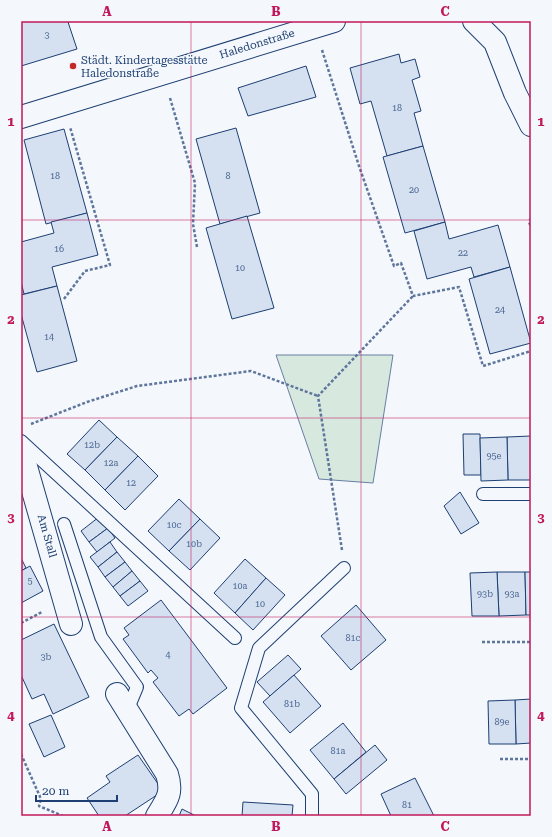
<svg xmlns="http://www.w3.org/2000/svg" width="552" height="837" font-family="'Roboto Serif',serif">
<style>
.green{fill:#d7e8df;stroke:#687fa3}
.building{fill:#d5e0f0;stroke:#1d3f73}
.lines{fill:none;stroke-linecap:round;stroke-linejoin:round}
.service-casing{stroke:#1d3f73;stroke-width:14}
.minor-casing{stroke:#1d3f73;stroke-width:24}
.path{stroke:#5e769c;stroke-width:2.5;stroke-dasharray:3 2;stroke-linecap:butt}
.service{stroke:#f4f7fb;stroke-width:12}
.minor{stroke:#f4f7fb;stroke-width:22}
.grid{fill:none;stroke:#c2185b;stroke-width:1;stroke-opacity:0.55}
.poi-dot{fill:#c62828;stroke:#f4f7fb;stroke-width:1.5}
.labels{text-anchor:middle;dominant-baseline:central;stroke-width:3;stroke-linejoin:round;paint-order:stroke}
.number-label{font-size:9px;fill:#4b6792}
.street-label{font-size:11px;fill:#1d3f73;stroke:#f4f7fb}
.poi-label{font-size:11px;fill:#1d3f73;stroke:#f4f7fb;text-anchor:start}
.neatline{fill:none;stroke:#c2185b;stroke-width:1.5}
.grid-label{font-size:13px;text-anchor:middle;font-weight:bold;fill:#c2185b}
</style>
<rect width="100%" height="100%" fill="#f4f7fb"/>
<polygon class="green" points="276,355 393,355 373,483 319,479"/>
<g class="building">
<polygon points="21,21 74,21 68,22 77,49 21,66"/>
<polygon points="399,54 401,63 415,59 420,77 412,80 421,111 414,113 423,146 387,156 371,101 360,104 350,68"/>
<polygon points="306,66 316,97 248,116 238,88"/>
<polygon points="236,128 260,213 220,224 196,139"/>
<polygon points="64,129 87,213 46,224 24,140"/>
<polygon points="423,146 445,222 405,233 383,157"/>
<polygon points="87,213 98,255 52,267 57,286 24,294 21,282 21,242 54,233 51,222"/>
<polygon points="247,216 274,308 232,319 206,228"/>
<polygon points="445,222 449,239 498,225 510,267 474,277 471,267 427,279 414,231"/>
<polygon points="510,267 531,343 490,354 469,279"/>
<polygon points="57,286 77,361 37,372 21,314 21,295"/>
<polygon points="99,420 117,437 85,470 67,454"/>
<polygon points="463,434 480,434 481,475 464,475"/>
<polygon points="531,436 531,480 508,480 507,437"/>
<polygon points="117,437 138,456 105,490 85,470"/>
<polygon points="507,437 508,480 481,481 480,438"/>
<polygon points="138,456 158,476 125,510 105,490"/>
<polygon points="460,492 479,523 461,534 444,506"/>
<polygon points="179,499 200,519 169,551 148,531"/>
<polygon points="99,517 108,528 89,542 81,531"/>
<polygon points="200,519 220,538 190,570 169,551"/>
<polygon points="108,528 115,538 97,552 89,542"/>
<polygon points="110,542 117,552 98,567 90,557"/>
<polygon points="117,552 125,562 105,577 98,567"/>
<polygon points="21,558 26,568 21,571"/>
<polygon points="245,559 266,578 235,613 214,593"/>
<polygon points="125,562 132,571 113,587 105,577"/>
<polygon points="30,566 43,591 21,603 21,571"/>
<polygon points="132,571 140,581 120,596 113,587"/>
<polygon points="497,572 525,572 526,615 499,616"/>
<polygon points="497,572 499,616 472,616 470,573"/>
<polygon points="525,572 531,572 531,615 526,615"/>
<polygon points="266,578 285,595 253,630 235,613"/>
<polygon points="140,581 148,591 128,606 120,596"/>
<polygon points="161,600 227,688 193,714 189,709 179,716 153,682 158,678 151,670 148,673 123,639 129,635 124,628"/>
<polygon points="356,605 386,640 351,670 321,636"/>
<polygon points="54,624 89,697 53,714 44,694 32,699 21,675 21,640"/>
<polygon points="288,655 301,669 270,696 257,682"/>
<polygon points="294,675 321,706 290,733 263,702"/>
<polygon points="531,699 531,743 516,744 515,700"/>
<polygon points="515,700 516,744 489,744 488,701"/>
<polygon points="51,715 65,747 44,757 29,724"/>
<polygon points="343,723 366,752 334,779 310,750"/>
<polygon points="375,745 387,760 346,794 334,779"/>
<polygon points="138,755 163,791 125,816 99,816 87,798 110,782 106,776"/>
<polygon points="415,778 434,816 391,816 381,794"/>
<polygon points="243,802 293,805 292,816 242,816"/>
<polygon points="182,809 196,816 179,816"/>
</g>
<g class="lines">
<defs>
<g id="service">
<polyline points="21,441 235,638"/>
<polyline points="483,494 531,494"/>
<polyline points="64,524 101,637 137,687 127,711"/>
<polyline points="312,816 312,794 241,708 259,648 344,568"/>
</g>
<g id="minor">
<polyline points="474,21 495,42 515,93 531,125"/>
<polyline points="21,117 334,21"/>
<polyline points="21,449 71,624"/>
<path d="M 117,694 L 167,774 C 173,793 167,800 157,816"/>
</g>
</defs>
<use href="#service" class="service-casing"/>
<use href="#minor" class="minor-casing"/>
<g class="path">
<polyline points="322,50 359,166 394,266 401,263 413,296 459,287 483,366 531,351"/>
<polyline points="170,98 195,183 193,224 197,247"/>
<polyline points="531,218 529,222 531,227"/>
<polyline points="64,299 85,271 110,265 70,127"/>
<polyline points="31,424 87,402 137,386 251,371 318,396"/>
<polyline points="342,550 318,396 413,296"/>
<polyline points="21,623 42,612"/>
<polyline points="482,642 531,642"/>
<polyline points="21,754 41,799 39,806 63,816"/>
<polyline points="500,759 531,759"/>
</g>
<use href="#service" class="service"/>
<use href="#minor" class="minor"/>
</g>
<path class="grid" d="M 191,21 L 191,816M 361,21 L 361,816M 21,220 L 531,220M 21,418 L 531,418M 21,617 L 531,617"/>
<circle class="poi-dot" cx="73" cy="66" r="4"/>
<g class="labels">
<g class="number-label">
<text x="47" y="35">3</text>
<text x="397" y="108">18</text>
<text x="55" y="176">18</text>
<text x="228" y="176">8</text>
<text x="414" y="190">20</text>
<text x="59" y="249">16</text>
<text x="463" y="253">22</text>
<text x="240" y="268">10</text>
<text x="500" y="310">24</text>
<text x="49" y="337">14</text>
<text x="92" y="445">12b</text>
<text x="494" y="456">95e</text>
<text x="111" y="463">12a</text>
<text x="131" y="483">12</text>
<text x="174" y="525">10c</text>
<text x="194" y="544">10b</text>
<text x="30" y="581">5</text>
<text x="240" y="586">10a</text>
<text x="485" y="594">93b</text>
<text x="512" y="594">93a</text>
<text x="260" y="604">10</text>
<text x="353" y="638">81c</text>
<text x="168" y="655">4</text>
<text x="46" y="657">3b</text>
<text x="292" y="704">81b</text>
<text x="502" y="722">89e</text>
<text x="338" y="751">81a</text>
<text x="407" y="805">81</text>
</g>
<g class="street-label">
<text transform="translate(257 44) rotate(-17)">Haledonstraße</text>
<text transform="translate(47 536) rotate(74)">Am Stall</text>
</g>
<g class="poi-label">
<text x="81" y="60">Städt. Kindertagesstätte<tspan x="81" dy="13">Haledonstraße</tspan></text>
</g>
</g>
<rect width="552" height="837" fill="none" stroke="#f4f7fb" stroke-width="44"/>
<path d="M36 795v6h81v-6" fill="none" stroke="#1d3f73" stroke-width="2"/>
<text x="42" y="795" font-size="12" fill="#1d3f73" stroke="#f4f7fb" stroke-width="3" paint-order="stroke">20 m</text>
<rect x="22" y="22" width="508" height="793" class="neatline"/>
<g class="grid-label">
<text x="107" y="16">A</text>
<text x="276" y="16">B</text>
<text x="445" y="16">C</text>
<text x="11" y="126">1</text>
<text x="541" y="126">1</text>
<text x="11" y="324">2</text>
<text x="541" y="324">2</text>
<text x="11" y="522">3</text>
<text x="541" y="522">3</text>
<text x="11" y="720">4</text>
<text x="541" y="720">4</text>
<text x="107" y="831">A</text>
<text x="276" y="831">B</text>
<text x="445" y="831">C</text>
</g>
</svg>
